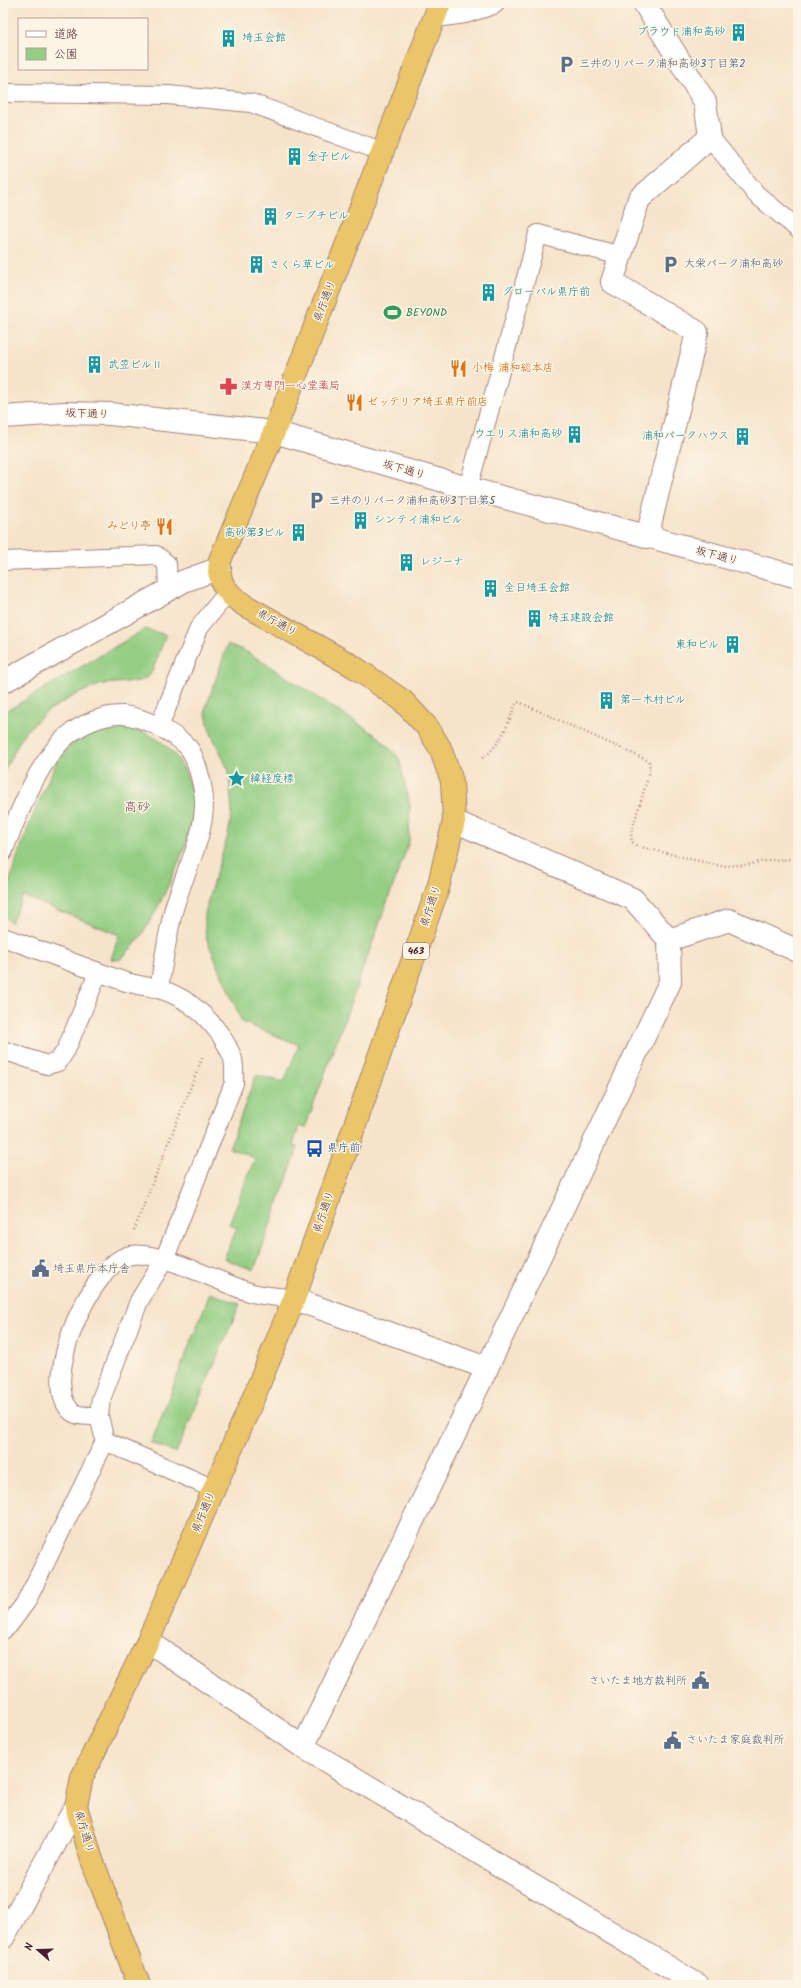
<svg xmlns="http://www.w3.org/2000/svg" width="801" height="1988" font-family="Kalam,'Klee One',sans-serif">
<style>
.green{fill:#93ce83;stroke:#6e7657}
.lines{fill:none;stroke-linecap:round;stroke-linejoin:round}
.service-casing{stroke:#a0827a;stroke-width:20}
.minor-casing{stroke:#a0827a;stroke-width:24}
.tertiary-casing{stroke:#a0827a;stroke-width:24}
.trunk-casing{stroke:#a0827a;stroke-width:24}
.path{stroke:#a0827a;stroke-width:2.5;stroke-dasharray:1 3;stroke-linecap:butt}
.service{stroke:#fff;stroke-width:18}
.minor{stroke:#fff;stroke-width:22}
.tertiary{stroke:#fff;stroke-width:22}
.trunk{stroke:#ebc669;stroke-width:22}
.labels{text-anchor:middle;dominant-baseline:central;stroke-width:3;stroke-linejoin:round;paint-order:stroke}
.shield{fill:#fcf5e5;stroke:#7f5f63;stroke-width:1}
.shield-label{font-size:10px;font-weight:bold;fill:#4a1f2b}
.culture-label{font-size:11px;fill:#0d838f;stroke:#fcf5e5;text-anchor:start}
.service-label{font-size:11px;fill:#4e5e75;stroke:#fcf5e5;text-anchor:start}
.street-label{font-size:11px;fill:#4a1f2b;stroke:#fcf5e5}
.leisure-label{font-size:11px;fill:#27864d;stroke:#fcf5e5;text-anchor:start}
.food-label{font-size:11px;fill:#c56008;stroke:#fcf5e5;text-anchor:start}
.health-label{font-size:11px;fill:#be3a42;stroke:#fcf5e5;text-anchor:start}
.transit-label{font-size:11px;fill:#164399;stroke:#fcf5e5;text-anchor:start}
.quarter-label{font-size:13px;fill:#794c4f;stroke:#fcf5e5}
</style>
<rect width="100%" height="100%" fill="#fcf5e5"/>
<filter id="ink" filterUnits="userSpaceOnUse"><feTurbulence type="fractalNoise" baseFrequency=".025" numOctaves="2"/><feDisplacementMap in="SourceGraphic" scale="8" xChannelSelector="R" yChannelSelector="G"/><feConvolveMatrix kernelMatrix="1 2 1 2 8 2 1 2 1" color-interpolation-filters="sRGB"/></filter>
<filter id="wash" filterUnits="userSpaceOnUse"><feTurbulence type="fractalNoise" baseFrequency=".012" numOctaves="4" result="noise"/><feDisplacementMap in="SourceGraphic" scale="16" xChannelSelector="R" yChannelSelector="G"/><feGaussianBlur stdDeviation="0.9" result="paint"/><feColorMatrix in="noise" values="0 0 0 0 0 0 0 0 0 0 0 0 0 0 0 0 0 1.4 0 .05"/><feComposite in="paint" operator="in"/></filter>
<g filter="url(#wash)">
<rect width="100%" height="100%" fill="#f6e4ca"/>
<g class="green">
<polygon points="145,629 166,635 152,672 146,678 139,681 102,684 77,694 46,712 24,733 3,773 3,713"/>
<polygon points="228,644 249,653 379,737 399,758 410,806 409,842 305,1128 299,1126 293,1145 298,1148 254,1270 224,1259 237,1228 229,1224 255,1158 229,1148 256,1075 284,1082 299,1045 242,1022 207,940 205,929 205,914 209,896 228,835 232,813 229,771 210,731 205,710"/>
<path d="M 116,727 C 163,727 197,769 193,815 C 190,844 156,916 138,940 C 133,948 126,954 119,960 L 111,959 L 119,935 L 23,896 L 11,923 C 9,921 6,919 5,916 C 0,888 45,785 59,757 C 74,738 93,732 116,727 Z"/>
<polygon points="210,1293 240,1304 176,1453 151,1443"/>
</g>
</g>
<g filter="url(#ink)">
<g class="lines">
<defs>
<g id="service">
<polyline points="3,93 168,95 251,103 383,152"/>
<polyline points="710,137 756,194 798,229"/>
<polyline points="468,488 538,234 621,256"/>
<polyline points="3,561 156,555 167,564 168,589"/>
<polyline points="159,727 199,628 228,592"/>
<path d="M 3,852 C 17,817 38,761 67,736 C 81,724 105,714 123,715 C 144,717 173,732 188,747 C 196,756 204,789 204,801 C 205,839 182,876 173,912 C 167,937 163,963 159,989"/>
<path d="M 3,937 L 120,980 C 133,985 146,986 159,989 C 191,998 219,1025 232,1056 C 235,1063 234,1075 234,1083 L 164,1260 L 139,1301 L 101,1399 L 99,1416 L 105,1441 L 214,1489"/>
<polyline points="3,1050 47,1065 58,1062 66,1050 98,973"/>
<path d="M 99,1416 C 91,1416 79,1417 72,1412 C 38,1383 92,1261 131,1255 C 160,1250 222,1284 252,1293 C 265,1296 280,1297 294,1299"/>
<polyline points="3,1630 9,1625 26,1602 105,1441"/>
</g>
<g id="minor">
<polyline points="644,3 705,102 710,137 639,199 612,282 697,332 647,537"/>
<polyline points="436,16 465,12 493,3"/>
<polyline points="3,682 184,581 220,568"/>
<polyline points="669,940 729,920 798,951"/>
<polyline points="303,1747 698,1985"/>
</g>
<g id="tertiary">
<polyline points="3,417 64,413 110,414 274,432 468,488 798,577"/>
<polyline points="294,1299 487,1368"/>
<polyline points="148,1641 303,1747 487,1368 670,982 669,940 633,899 454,821"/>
<polyline points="3,1938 76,1806"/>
</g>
<polyline id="trunk" points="139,1985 91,1857 76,1806 82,1777 148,1641 250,1406 294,1299 438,888 454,821 452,781 440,748 428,728 403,701 353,666 244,605 231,595 223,585 219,572 220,560 274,432 440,3"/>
</defs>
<use href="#service" class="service-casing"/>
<use href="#minor" class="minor-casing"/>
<use href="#tertiary" class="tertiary-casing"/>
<use href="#trunk" class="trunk-casing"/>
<g class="path">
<path d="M 482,758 C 500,747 508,724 515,705 L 518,702 L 521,703 L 649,761 L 650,771 L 631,833 L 632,842 L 637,846 L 720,866 L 746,865 L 769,860 L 798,859"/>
<polyline points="134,1230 203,1056"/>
</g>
<use href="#service" class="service"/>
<use href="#minor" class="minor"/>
<use href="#tertiary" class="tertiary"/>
<use href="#trunk" class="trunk"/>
</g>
</g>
<defs>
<symbol id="building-bare" viewBox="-9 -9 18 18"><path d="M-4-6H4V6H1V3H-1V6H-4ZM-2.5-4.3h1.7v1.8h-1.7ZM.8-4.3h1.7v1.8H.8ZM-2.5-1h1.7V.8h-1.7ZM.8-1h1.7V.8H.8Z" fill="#0f9aa8" stroke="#fcf5e5" stroke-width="2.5" paint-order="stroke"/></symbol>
<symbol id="parking-bare" viewBox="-9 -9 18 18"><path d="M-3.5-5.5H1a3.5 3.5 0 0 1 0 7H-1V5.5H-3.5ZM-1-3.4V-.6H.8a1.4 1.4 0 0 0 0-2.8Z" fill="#5c6f8a" stroke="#fcf5e5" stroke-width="2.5" paint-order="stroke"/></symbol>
<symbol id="stadium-bare" viewBox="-9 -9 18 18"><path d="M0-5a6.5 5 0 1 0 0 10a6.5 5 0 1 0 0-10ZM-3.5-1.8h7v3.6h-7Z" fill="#2e9e5b" stroke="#fcf5e5" stroke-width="2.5" paint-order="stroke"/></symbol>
<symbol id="restaurant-bare" viewBox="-9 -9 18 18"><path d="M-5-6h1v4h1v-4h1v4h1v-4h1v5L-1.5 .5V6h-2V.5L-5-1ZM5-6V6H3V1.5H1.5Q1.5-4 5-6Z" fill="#e8710a" stroke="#fcf5e5" stroke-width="2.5" paint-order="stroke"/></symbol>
<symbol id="pharmacy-bare" viewBox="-9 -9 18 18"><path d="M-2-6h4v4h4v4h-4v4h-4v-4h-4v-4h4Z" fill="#e0444e" stroke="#fcf5e5" stroke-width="2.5" paint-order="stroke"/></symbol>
<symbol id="sight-bare" viewBox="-9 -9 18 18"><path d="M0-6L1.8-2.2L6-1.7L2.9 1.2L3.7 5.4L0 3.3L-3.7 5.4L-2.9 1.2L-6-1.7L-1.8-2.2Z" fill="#0f9aa8" stroke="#fcf5e5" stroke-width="2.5" paint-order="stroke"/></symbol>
<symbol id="bus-bare" viewBox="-9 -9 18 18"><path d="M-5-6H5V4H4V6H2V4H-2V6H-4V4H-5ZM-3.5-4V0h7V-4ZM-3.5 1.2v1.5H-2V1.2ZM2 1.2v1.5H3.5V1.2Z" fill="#1a4fb4" stroke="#fcf5e5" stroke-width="2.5" paint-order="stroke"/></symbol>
<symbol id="civic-bare" viewBox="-9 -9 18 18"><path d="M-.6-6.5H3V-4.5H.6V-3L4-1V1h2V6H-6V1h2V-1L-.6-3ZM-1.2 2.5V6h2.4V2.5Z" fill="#5c6f8a" stroke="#fcf5e5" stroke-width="2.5" paint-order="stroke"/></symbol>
</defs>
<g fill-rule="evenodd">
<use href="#building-bare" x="726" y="20" width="25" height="25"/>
<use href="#building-bare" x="216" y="26" width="25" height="25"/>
<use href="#parking-bare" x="554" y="52" width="25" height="25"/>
<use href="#building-bare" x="282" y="144" width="25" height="25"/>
<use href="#building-bare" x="258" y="204" width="25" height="25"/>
<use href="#parking-bare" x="658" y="252" width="25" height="25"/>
<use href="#building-bare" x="244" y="252" width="25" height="25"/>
<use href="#building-bare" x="476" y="280" width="25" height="25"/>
<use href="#stadium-bare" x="380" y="300" width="25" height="25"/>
<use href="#building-bare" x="82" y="352" width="25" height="25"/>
<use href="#restaurant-bare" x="446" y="356" width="25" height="25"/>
<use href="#pharmacy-bare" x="216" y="374" width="25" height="25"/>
<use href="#restaurant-bare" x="342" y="390" width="25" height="25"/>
<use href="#building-bare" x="562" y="422" width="25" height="25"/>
<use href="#building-bare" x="730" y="424" width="25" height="25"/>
<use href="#parking-bare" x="304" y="488" width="25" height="25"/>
<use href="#building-bare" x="348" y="508" width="25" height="25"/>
<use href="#restaurant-bare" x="152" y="514" width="25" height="25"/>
<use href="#building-bare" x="286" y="520" width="25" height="25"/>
<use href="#building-bare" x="394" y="550" width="25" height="25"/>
<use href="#building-bare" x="478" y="576" width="25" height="25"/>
<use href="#building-bare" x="522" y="606" width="25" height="25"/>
<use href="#building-bare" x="720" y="632" width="25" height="25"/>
<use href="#building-bare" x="594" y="688" width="25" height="25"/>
<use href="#sight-bare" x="224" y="766" width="25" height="25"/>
<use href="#bus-bare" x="302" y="1136" width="25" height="25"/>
<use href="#civic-bare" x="28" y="1256" width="25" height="25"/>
<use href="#civic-bare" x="688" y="1668" width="25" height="25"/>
<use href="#civic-bare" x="660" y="1728" width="25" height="25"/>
</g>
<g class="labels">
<rect class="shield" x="403" y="943" width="26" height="16" rx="3"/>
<g class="shield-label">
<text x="416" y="951">463</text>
</g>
<g class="culture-label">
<text x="725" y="32" text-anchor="end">プラウド浦和高砂</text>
<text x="242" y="38">埼玉会館</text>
<text x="307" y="157">金子ビル</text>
<text x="283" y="216">タニグチビル</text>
<text x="269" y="265">さくら草ビル</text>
<text x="502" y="292">グローバル県庁前</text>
<text x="108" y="365">武笠ビルⅡ</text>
<text x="562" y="434" text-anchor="end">ウエリス浦和高砂</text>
<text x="729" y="436" text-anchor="end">浦和パークハウス</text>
<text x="374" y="520">シンテイ浦和ビル</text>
<text x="285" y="533" text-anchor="end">高砂第3ビル</text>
<text x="420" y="562">レジーナ</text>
<text x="504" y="588">全日埼玉会館</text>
<text x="548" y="618">埼玉建設会館</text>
<text x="719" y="645" text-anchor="end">東和ビル</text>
<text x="620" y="700">第一木村ビル</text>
<text x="250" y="779">緯経度標</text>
</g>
<g class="service-label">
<text x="579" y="64">三井のリパーク浦和高砂3丁目第2</text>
<text x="684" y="264">大栄パーク浦和高砂</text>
<text x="329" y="501">三井のリパーク浦和高砂3丁目第5</text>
<text x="53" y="1269">埼玉県庁本庁舎</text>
<text x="687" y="1681" text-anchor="end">さいたま地方裁判所</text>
<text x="686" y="1740">さいたま家庭裁判所</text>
</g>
<g class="street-label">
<text transform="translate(325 301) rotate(-69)">県庁通り</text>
<text transform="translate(87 414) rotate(2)">坂下通り</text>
<text transform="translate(404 470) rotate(16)">坂下通り</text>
<text transform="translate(717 556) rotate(15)">坂下通り</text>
<text transform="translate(277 623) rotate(29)">県庁通り</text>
<text transform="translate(431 906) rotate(-72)">県庁通り</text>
<text transform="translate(324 1212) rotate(-71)">県庁通り</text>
<text transform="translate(204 1512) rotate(-67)">県庁通り</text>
<text transform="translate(84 1832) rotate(73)">県庁通り</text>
</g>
<g class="leisure-label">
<text x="406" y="313">BEYOND</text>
</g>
<g class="food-label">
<text x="472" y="368">小梅 浦和総本店</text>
<text x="367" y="402">ゼッテリア埼玉県庁前店</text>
<text x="151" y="526" text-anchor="end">みどり亭</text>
</g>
<g class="health-label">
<text x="241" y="386">漢方専門一心堂薬局</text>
</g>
<g class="transit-label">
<text x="327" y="1148">県庁前</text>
</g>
<g class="quarter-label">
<text x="137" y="807">高砂</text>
</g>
</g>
<rect width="801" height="1988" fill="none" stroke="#fcf5e5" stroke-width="16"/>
<rect x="18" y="18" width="130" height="52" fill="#fcf5e5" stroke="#b59f9b"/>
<rect x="26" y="31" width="20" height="6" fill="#ffffff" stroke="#b59f9b"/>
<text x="54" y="38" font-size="12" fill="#4a1f2b">道路</text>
<rect x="26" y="48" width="20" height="12" fill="#93ce83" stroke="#b59f9b"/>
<text x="54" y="58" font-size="12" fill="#4a1f2b">公園</text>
<g transform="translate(38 1950) rotate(290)" stroke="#fcf5e5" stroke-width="3" paint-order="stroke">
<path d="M0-3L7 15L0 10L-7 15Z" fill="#4a1f2b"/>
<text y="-6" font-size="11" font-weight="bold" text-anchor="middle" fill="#4a1f2b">N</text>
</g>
</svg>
